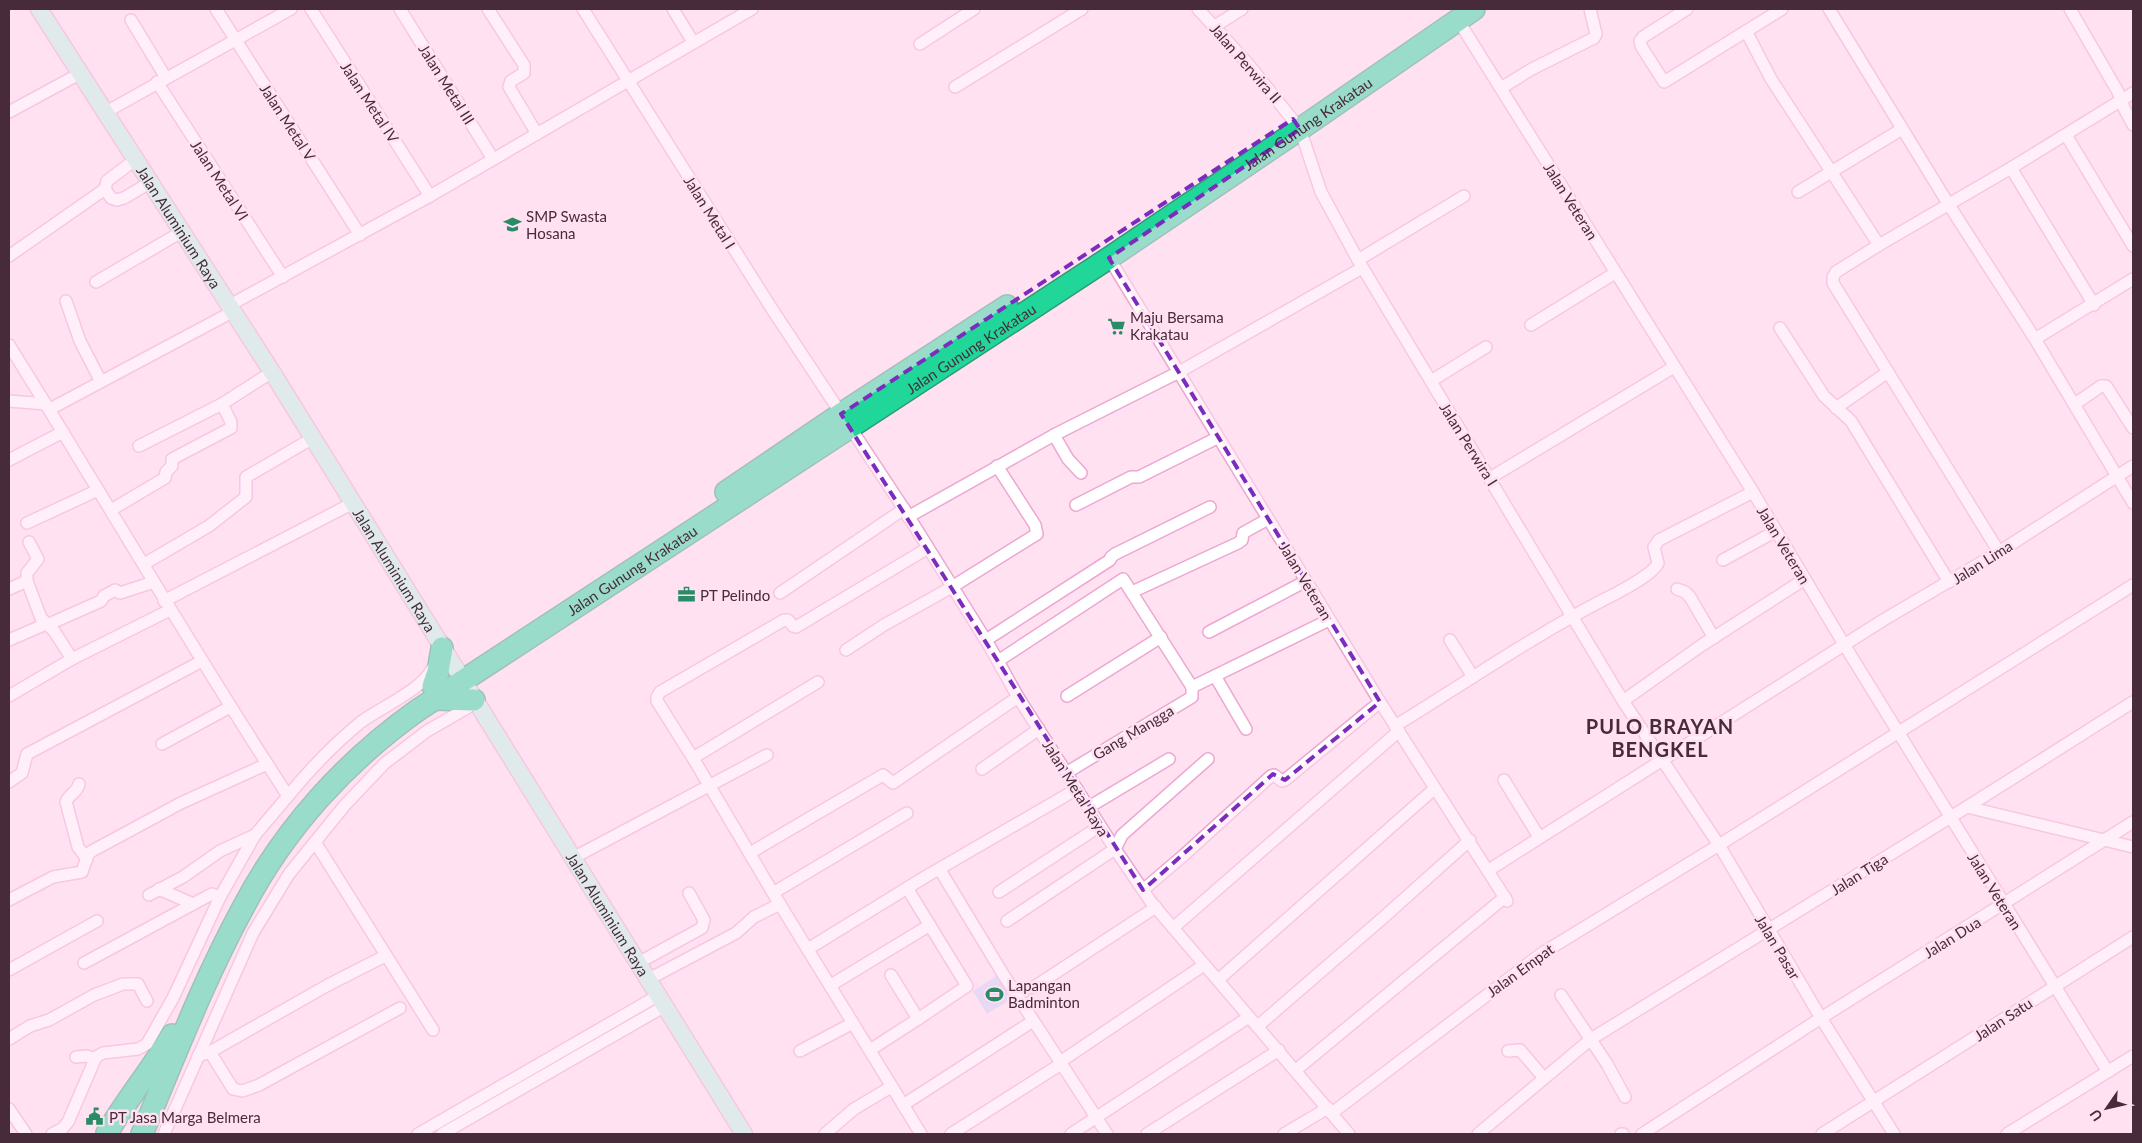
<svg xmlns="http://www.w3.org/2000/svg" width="2142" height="1143" font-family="Lato,sans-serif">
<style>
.green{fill:#caccf5}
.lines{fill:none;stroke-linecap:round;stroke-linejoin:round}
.street-tunnel{stroke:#dabdcd;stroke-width:11;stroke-dasharray:11 5.5;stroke-linecap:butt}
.street-casing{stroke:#eda7d1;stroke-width:14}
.secondary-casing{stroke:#eda7d1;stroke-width:19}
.highway-casing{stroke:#2e9a78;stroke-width:24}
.street{stroke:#fff;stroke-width:11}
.secondary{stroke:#bcf3e0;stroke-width:16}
.highway{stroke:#21d699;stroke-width:21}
.marked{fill:none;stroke:#7b2cbf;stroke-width:4;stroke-dasharray:10 6;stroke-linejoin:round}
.labels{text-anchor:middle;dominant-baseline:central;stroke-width:5;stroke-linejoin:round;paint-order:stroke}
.street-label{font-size:15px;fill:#472b3b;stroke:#ffe1f2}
.poi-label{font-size:15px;fill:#472b3b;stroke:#ffe1f2;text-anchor:start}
.district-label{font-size:20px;font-weight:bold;letter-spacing:1px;fill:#472b3b;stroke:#ffe1f2}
</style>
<rect width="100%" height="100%" fill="#ffe1f2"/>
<polygon class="green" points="1000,974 1015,997 987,1014 973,991"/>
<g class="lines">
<polyline class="street-tunnel" points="1022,995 1034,987"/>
<defs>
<g id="street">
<polyline points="216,9 360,235"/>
<polyline points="311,9 430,196"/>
<polyline points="400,9 493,159"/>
<polyline points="488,9 524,65 524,73 511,81 509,87 537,134"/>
<polyline points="583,9 770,306 904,509 990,647 1018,697 1115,849 1151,902 1349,1134"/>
<polyline points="673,9 693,42"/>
<polyline points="1198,9 1249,65 1300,129 1321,192 1358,260 1623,701 1719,845 1821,1018 1894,1134"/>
<polyline points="1687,9 1643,37 1640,41 1641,46 1664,82 1782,9"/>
<polyline points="1829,9 1949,205 2035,339 2133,503"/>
<polyline points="2070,9 2118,92 2124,108 2133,125"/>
<polyline points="131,20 166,78"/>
<polyline points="1458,20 1753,492 1845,646 2108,1072"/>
<polyline points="1215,26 1242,9"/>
<polyline points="1746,31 1771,79 1879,245"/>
<polyline points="920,44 974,9"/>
<polyline points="157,82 283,277"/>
<polyline points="955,87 1082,9"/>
<polyline points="1501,88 1532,69 1594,38 1596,34 1590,9"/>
<polyline points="9,112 81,73"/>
<polyline points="106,112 291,9"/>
<polyline points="2066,135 2133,246"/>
<polyline points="2011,168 2094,305"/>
<polyline points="105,189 107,181 136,159"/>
<polyline points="1798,192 1902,129"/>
<polyline points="9,256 105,189 111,198 117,200 124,198 151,182"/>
<polyline points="1109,258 1380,702 1507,901"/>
<polyline points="1358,260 1464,196"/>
<polyline points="96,282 183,231"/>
<polyline points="66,301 80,341 100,380"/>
<polyline points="230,305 430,196 752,9"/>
<polyline points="1531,325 1615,273"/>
<polyline points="1780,328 1824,396 1851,421 1949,582"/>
<polyline points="2035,339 2133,279"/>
<path d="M 9,345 C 103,495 191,648 288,796 L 255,835 L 220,897 L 173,998 L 147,1044 L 138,1049 L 103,1053 L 96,1057 L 68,1122 L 62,1129 L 52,1134"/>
<polyline points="1431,381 1486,347"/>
<polyline points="9,401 46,404"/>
<polyline points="2075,404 2101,386 2106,386 2133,428"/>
<polyline points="1836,408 1888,372"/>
<polyline points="50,409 234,311"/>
<polyline points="1054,435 1068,459 1081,473"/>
<polyline points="139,446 222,404"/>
<polyline points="9,460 63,432"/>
<polyline points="1490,478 1674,367"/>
<polyline points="1076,505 1131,477 1139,477 1217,438"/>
<polyline points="111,510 165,478 166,472 172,466 172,459 231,428 231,422 222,404 272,372"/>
<polyline points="908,517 1054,435 1179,372 1362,268"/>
<polyline points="27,523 98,490"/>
<polyline points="29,542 38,559 27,573 27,581 41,618 54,631 72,659"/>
<polyline points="1999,552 1833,283 1833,277 1836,272 1879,245 2011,168 2133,93"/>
<polyline points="1723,560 1776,531"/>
<polyline points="144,564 209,526 246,497 246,477 313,438"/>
<polyline points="9,589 27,581"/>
<polyline points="1677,589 1685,592 1690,597 1714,638"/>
<polyline points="1132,592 1238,543 1242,540 1243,533 1268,519"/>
<polyline points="780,593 904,509"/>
<polyline points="164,601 353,503"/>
<polyline points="47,625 101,601 104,596 115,590 120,593 154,582"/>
<polyline points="1209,632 1306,581"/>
<polyline points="9,640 46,624"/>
<polyline points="986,640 1110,560 1111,557 1115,554 1210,507"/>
<polyline points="1450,640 1473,677"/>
<polyline points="846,650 884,625 952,587 1037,534 1035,525 997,466"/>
<polyline points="998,661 1123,579 1192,687"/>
<polyline points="1215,676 1246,729"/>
<polyline points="1192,687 1329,620"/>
<polyline points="9,696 72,659 170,610"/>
<polyline points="1067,696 1161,637"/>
<polyline points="1623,701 1702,645 1805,579"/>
<path d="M 1395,726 C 1465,683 1533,636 1605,599 C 1617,593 1654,574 1658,563 L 1654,547 L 1659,540 L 1753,492"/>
<polyline points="162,744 230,707"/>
<polyline points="693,758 818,682"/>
<polyline points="982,769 1039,729"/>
<polyline points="1066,773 1192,697 1192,687"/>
<polyline points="1504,780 1539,837"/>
<polyline points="9,782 22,773 27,754 202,661"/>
<path d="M 79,784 C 77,793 69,794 66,802 L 78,847 L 87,859"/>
<path d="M 288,796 C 310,769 334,744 361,722 C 380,708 423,689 432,669"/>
<polyline points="1089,807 1169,759"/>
<polyline points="1967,807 2133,847"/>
<polyline points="315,842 433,1030"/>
<polyline points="750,853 883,775 893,783 1018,697"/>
<polyline points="573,858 767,755"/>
<polyline points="940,870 1003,974 1107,1134"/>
<polyline points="1489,870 1885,619 1999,552 2133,466"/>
<polyline points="159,889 193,904"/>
<polyline points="1143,890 1184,855 1271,776 1274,775 1282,781 1285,780 1380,702"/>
<polyline points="999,892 1100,826"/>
<polyline points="773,893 907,813"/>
<polyline points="149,895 183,877 220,851 255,835"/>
<polyline points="9,900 53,877 82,872 88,854 92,851 181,803 267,764"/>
<polyline points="1007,921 1115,849 1122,835 1208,759"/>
<polyline points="1173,928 1399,731"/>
<polyline points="808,949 925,877 1077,789"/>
<polyline points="84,963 208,896 212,894 220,897"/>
<polyline points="638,963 702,928 704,920 689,893"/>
<polyline points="9,970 97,921"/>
<polyline points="891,975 918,1019 967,986 907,888"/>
<polyline points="649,979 736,933 754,917 780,904"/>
<polyline points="1218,980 1434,789"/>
<polyline points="831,985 930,925"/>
<polyline points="1034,987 1156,907"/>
<polyline points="1561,995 1607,1064 1625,1097"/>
<polyline points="1258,1026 1384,917 1470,840"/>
<polyline points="9,1039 30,1026 49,1020 94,995 123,984 138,984 147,1001"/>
<polyline points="870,1050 918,1019"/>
<polyline points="800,1051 853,1023"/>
<polyline points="1508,1051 1520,1050 1544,1078"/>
<polyline points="210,1052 328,985 385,956"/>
<polyline points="198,1056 210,1052 233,1089 242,1091 259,1085 400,1008"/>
<polyline points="76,1057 87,1056 95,1059"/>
<polyline points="1060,1062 1204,965"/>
<polyline points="1296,1070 1505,897"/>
<polyline points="903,1105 1033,1021"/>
<polyline points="9,1109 26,1134"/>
<polyline points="1332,1113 1541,954 1719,845 2133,585"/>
<polyline points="164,1134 253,933 289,874 345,805 385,763 427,731 474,704"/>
<polyline points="418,1134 659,995"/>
<polyline points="442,1134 665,1006"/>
<polyline points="825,1134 854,1109 891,1087"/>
<polyline points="921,1134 773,893 693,758 657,701 657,697 660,692 784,620 788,620 793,626 796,627 928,548"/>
<polyline points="951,1134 1061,1064"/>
<polyline points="1071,1134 1249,1017"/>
<polyline points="1147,1134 1279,1050"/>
<polyline points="1284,1134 1328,1108"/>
<polyline points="1478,1134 1591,1039 1967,807 2133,702"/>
<polyline points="1621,1134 1623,1134"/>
<polyline points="1642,1134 1821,1018 2133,822"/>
<polyline points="1822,1134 2133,937"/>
<polyline points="2007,1134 2133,1056"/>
</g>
<g id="secondary">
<path id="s1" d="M 39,9 L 272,372 L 744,1134"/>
</g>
<g id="highway">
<polyline points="726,492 841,414 1007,306"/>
<polyline points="433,686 438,672 442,648"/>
<polyline points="435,699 474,700"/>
<path d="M 107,1133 C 127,1099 152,1069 172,1035"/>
<path id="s2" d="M 142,1134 C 174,1058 204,979 244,906 C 285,828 346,761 418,710 L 1109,258 L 1300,129 L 1474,9"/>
</g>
</defs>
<use href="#street" class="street-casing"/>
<use href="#secondary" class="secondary-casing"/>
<use href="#highway" class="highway-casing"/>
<use href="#street" class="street"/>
<use href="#secondary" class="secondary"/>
<use href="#highway" class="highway"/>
</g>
<path d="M0 0H2142V1143H0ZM 1293,119 L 1300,129 L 1109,258 L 1380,702 L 1285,780 L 1273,774 L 1143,890 L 841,414 Z" fill="#ffe1f2" fill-opacity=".55" fill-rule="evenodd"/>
<path class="marked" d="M 1293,119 L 1300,129 L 1109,258 L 1380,702 L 1285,780 L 1273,774 L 1143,890 L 841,414 Z"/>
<defs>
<symbol id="school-bare" viewBox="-9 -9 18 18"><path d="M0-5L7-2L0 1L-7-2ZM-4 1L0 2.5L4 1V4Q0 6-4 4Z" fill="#2a8c66" stroke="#ffe1f2" stroke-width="2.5" paint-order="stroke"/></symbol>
<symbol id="supermarket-bare" viewBox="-9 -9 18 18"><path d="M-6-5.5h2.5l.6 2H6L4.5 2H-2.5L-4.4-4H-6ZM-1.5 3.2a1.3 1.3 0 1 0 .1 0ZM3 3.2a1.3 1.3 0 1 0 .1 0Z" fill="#2a8c66" stroke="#ffe1f2" stroke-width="2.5" paint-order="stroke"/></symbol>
<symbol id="office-bare" viewBox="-9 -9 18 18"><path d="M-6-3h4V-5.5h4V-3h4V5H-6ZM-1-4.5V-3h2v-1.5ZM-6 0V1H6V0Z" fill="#2a8c66" stroke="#ffe1f2" stroke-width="2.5" paint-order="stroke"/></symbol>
<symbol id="stadium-bare" viewBox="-9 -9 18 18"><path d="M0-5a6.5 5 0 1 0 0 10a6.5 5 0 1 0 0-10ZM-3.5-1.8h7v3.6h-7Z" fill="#2a8c66" stroke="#ffe1f2" stroke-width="2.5" paint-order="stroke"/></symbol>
<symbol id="civic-bare" viewBox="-9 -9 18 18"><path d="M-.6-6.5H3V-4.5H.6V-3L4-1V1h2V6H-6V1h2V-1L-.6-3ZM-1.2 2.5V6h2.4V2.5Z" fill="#2a8c66" stroke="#ffe1f2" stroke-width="2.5" paint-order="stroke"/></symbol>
</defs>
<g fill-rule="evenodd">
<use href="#school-bare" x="500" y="212" width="25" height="25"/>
<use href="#supermarket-bare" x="1104" y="314" width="25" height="25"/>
<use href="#office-bare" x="674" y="582" width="25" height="25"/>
<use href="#stadium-bare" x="982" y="982" width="25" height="25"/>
<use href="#civic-bare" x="82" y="1104" width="25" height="25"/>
</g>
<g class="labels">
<g class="street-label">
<text transform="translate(1246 63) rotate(49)">Jalan Perwira II</text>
<text transform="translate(447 84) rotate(58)">Jalan Metal III</text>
<text transform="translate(370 102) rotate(57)">Jalan Metal IV</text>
<text transform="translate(288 122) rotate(57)">Jalan Metal V</text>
<text stroke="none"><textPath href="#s2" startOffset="1580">Jalan Gunung Krakatau</textPath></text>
<text transform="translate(220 180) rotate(57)">Jalan Metal VI</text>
<text transform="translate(1571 201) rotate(58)">Jalan Veteran</text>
<text transform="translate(710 212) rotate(58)">Jalan Metal I</text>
<text stroke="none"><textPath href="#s1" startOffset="259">Jalan Aluminium Raya</textPath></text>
<text stroke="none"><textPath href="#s2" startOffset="1175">Jalan Gunung Krakatau</textPath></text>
<text transform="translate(1469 444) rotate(58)">Jalan Perwira I</text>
<text transform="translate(1784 545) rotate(59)">Jalan Veteran</text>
<text transform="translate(1982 562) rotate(-32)">Jalan Lima</text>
<text stroke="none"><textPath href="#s1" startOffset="664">Jalan Aluminium Raya</textPath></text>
<text stroke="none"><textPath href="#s2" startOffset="770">Jalan Gunung Krakatau</textPath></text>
<text transform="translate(1306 581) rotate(59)">Jalan Veteran</text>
<text transform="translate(1133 732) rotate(-31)">Gang Mangga</text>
<text transform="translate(1076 788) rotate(58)">Jalan Metal Raya</text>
<text transform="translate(1859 874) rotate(-32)">Jalan Tiga</text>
<text transform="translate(1995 891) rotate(58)">Jalan Veteran</text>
<text stroke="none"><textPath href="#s1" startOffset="1069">Jalan Aluminium Raya</textPath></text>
<text transform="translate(1952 937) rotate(-32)">Jalan Dua</text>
<text transform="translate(1778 947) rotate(59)">Jalan Pasar</text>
<text transform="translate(1520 970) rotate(-36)">Jalan Empat</text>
<text transform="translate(2003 1019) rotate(-33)">Jalan Satu</text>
</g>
<g class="poi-label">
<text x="526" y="216">SMP Swasta<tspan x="526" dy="17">Hosana</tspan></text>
<text x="1130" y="317">Maju Bersama<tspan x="1130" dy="17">Krakatau</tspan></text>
<text x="700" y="595">PT Pelindo</text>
<text x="1008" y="985">Lapangan<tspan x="1008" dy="17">Badminton</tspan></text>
<text x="109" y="1117">PT Jasa Marga Belmera</text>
</g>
<g class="district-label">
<text x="1660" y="726">PULO BRAYAN<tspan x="1660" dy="23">BENGKEL</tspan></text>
</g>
</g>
<rect width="2142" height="1143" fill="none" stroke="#472b3b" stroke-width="20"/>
<g transform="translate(2107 1108) rotate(236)" stroke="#ffe1f2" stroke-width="4" paint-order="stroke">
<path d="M0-4L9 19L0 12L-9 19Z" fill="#472b3b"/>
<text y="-8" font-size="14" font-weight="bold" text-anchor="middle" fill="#472b3b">U</text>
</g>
</svg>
